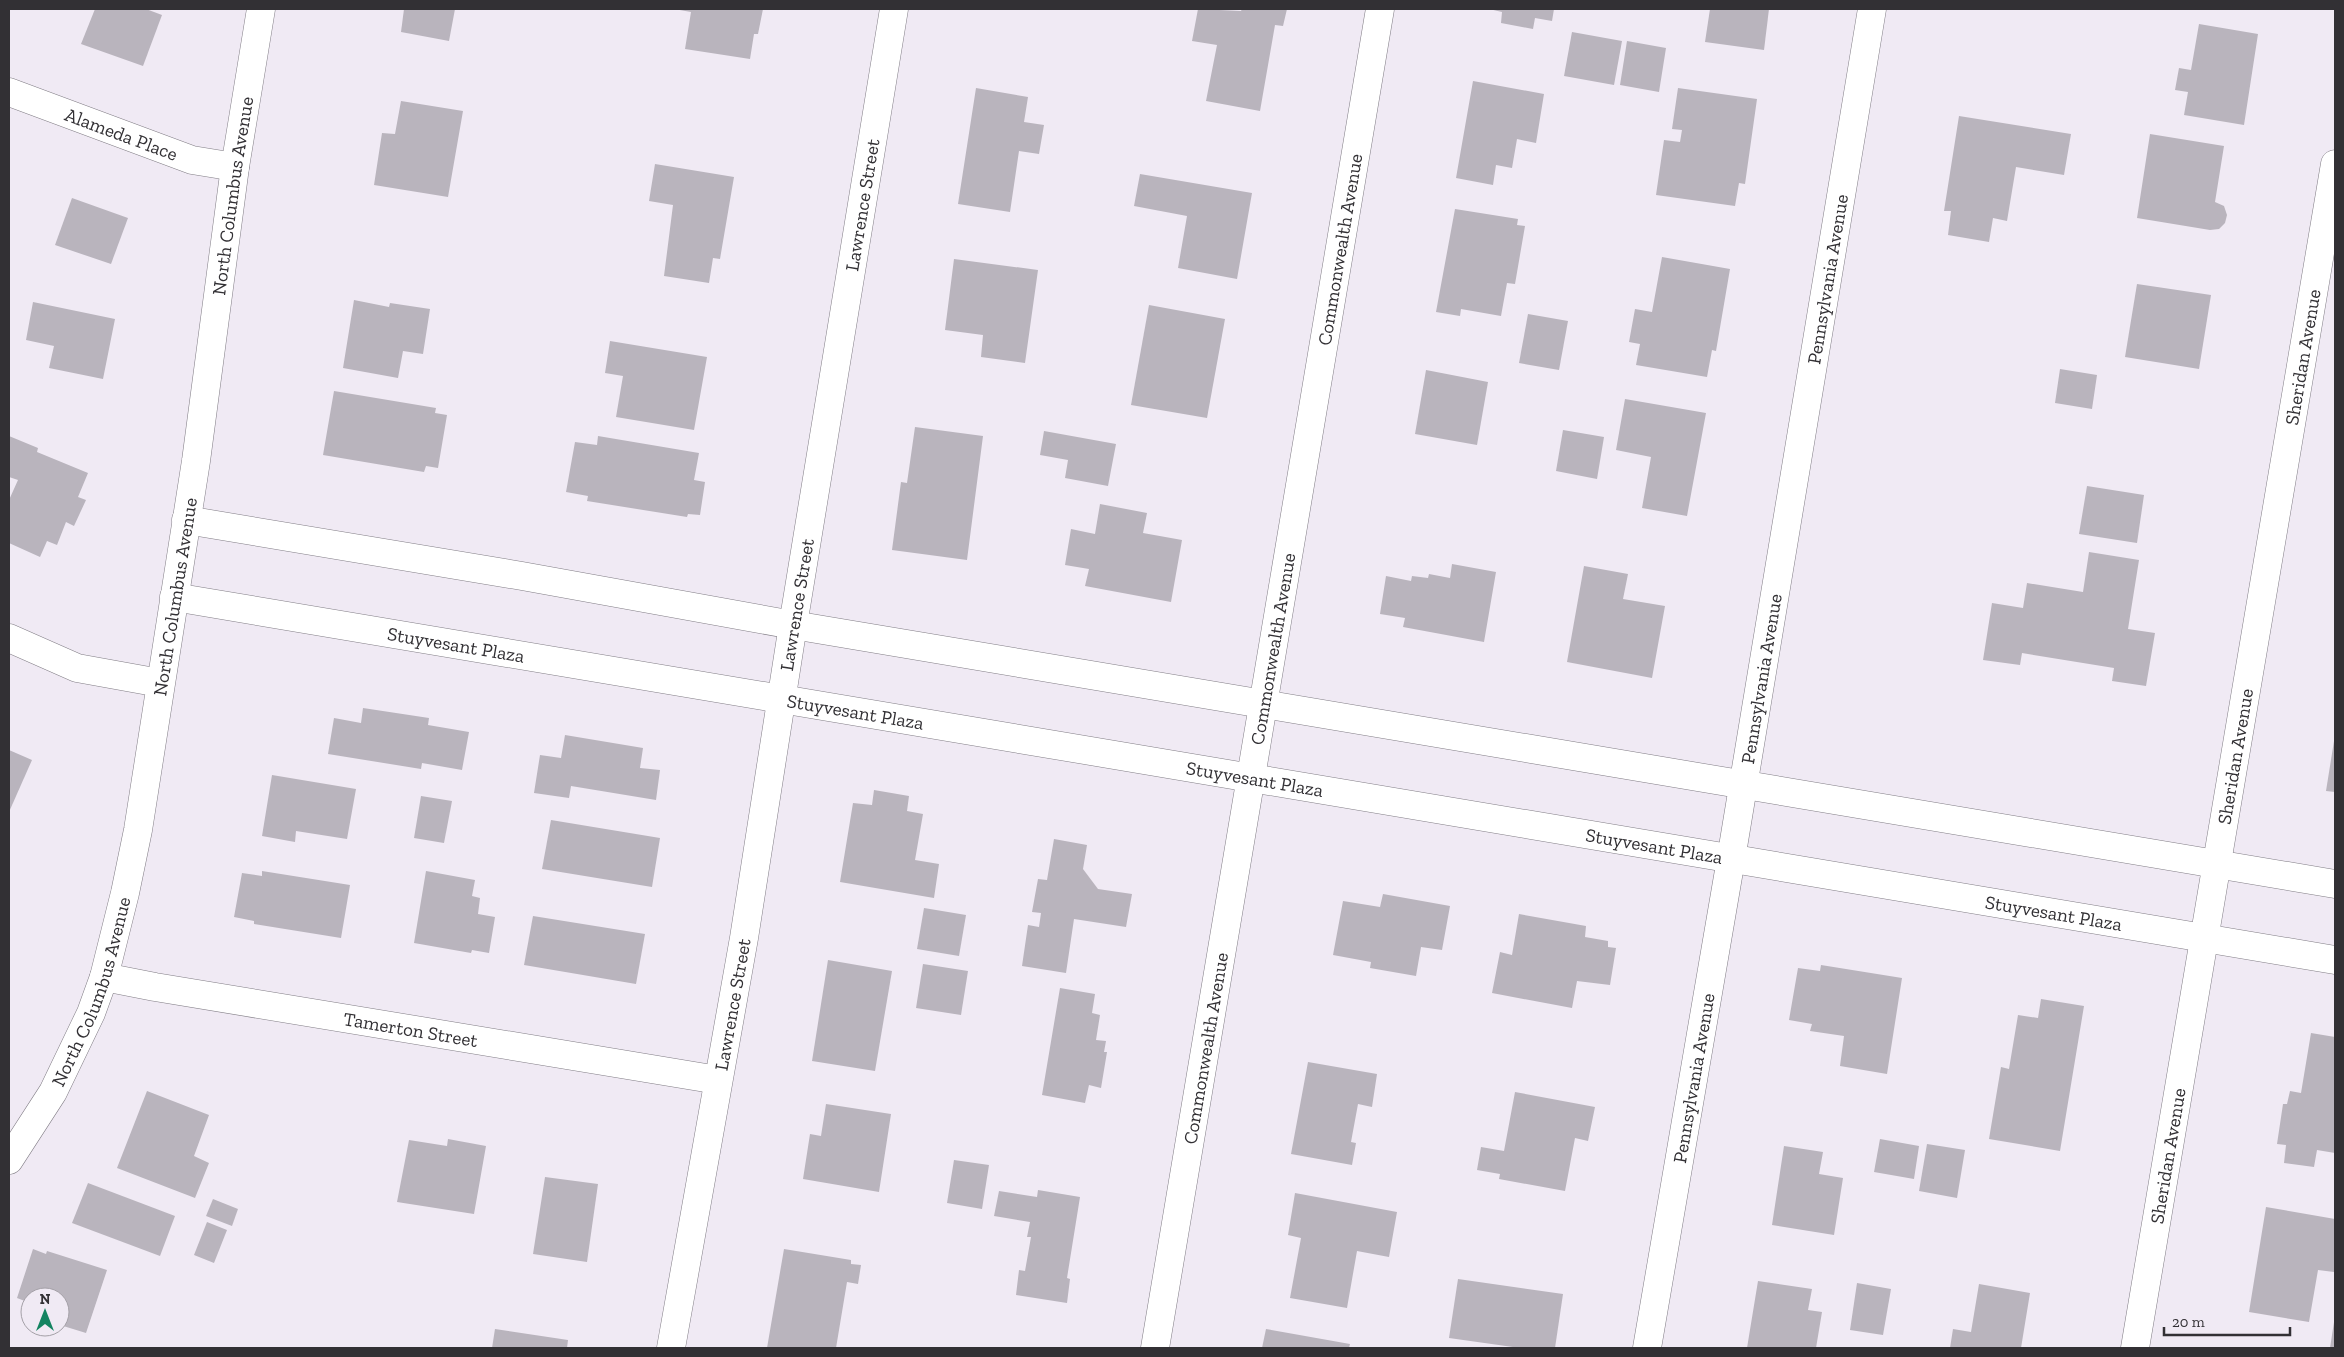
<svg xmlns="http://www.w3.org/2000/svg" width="2344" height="1357" font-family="'Zilla Slab',serif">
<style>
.building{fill:#b9b4bd}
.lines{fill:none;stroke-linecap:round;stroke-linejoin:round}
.street-casing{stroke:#817d85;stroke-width:29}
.secondary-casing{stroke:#817d85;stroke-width:29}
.primary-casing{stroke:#817d85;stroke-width:29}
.street{stroke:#fff;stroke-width:28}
.secondary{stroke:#fff;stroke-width:28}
.primary{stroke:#fff;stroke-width:28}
.labels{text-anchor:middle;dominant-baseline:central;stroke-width:4.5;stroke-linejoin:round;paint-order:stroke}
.street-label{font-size:19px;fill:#323034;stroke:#f0eaf4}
</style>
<rect width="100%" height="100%" fill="#f0eaf4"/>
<g class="building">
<polygon points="95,9 146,9 162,15 143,66 81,44"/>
<polygon points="404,9 455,9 449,41 401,32"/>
<polygon points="674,9 763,9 758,34 754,34 750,59 685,49 691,12"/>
<polygon points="1198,9 1241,11 1242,9 1287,9 1283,26 1275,25 1260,111 1206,101 1217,45 1192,41"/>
<polygon points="1489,9 1554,9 1552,21 1535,18 1533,29 1501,23 1502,12"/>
<polygon points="1710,9 1769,9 1764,50 1705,42"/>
<polygon points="2199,24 2258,34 2244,125 2184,115 2188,92 2175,90 2179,68 2191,70"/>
<polygon points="1572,32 1622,41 1614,85 1564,76"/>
<polygon points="1627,41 1666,48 1659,92 1620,85"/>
<polygon points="1473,81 1544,94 1536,143 1517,139 1512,168 1496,165 1493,185 1456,178"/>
<polygon points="976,88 1028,97 1024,122 1044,125 1039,154 1019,151 1010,212 958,204"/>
<polygon points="1678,88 1757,99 1745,184 1739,183 1735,206 1656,195 1664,140 1680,142 1682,130 1672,129"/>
<polygon points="401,101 463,111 448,197 374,185 382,133 395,134"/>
<polygon points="1959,116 2071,134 2064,175 2016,167 2007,221 1993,218 1989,242 1948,235 1951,211 1944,211"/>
<polygon points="2150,134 2224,146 2215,202 2224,206 2227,215 2225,223 2219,229 2210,230 2137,218"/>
<polygon points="655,164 734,177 720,259 713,258 709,283 664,276 673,205 649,201"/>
<polygon points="1140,174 1252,193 1237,279 1178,268 1187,216 1134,206"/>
<polygon points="72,198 128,218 111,264 55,245"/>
<polygon points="1455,209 1518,219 1517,225 1525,226 1515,284 1507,283 1501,316 1461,309 1460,316 1436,312"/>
<polygon points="1662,257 1730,269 1716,351 1712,350 1707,377 1636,365 1640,344 1629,342 1635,309 1652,312"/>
<polygon points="954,259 1038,270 1025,363 981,357 983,335 945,330"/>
<polygon points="2137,284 2211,295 2199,369 2125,357"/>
<polygon points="354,300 389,307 390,303 430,309 423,354 403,351 398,378 343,368"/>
<polygon points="33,302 115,319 103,379 49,368 54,346 26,340"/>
<polygon points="1149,305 1225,319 1207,418 1131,405"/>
<polygon points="1528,314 1568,321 1559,370 1519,363"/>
<polygon points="610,341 707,357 694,430 616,417 623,376 605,373"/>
<polygon points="2060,369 2097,375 2092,409 2055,403"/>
<polygon points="1426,370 1488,382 1477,445 1415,434"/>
<polygon points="334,391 436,408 435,413 447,415 438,468 426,466 424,472 323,455"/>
<polygon points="1625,399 1706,413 1687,516 1642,508 1651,457 1616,450"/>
<polygon points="915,427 983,436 967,560 892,550 901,482 907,483"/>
<polygon points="1563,430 1604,437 1597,479 1556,471"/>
<polygon points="1044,431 1116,444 1108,486 1065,478 1068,460 1040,455"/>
<polygon points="9,436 38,448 37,452 88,473 78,497 86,500 74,526 66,522 57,545 47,541 40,557 9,543 9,500 18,480 9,477"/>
<polygon points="598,436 699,453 694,480 705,482 700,515 688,514 687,517 587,501 588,496 566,492 575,442 597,445"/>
<polygon points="2087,486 2144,495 2137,543 2079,534"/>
<polygon points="1100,504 1147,513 1143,533 1182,540 1171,602 1085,586 1089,569 1065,565 1071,529 1095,534"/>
<polygon points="2089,552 2139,560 2128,629 2155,633 2146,686 2112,681 2114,668 2022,653 2020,665 1983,660 1992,603 2023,608 2027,583 2083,592"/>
<polygon points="1452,564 1496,572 1484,642 1403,627 1405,618 1380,614 1386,576 1411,581 1412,576 1428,578 1429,574 1450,578"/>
<polygon points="1584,566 1628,574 1623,599 1665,606 1652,678 1567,662"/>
<polygon points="363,708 429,718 428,725 469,732 462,770 422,763 421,769 328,754 334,718 361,723"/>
<polygon points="565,735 643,748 640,768 660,770 656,800 571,786 569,798 534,793 540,755 561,758"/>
<polygon points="2334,741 2335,741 2335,792 2326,791"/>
<polygon points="9,750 32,760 9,812"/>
<polygon points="272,775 356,789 347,839 296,831 295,842 262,836"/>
<polygon points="874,790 909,796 907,811 923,814 915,860 939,864 934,898 840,882 853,803 872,805"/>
<polygon points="421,796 452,801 444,843 414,838"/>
<polygon points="551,820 660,838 652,887 542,869"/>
<polygon points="1054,839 1087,845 1083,869 1098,889 1132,894 1126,927 1074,919 1066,973 1022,966 1028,925 1039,927 1041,913 1032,912 1038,879 1047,880"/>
<polygon points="262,871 350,885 341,938 254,924 254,921 234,917 242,873 262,876"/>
<polygon points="426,871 475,880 472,896 480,898 478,914 495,917 489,953 472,950 471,953 414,943"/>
<polygon points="1383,894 1450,906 1442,950 1421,947 1416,976 1370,968 1371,962 1333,955 1343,901 1380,907"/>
<polygon points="924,908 966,915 959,956 917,949"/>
<polygon points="1519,914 1586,926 1585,937 1608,941 1608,947 1616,948 1610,985 1577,981 1572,1008 1492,993 1500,952 1512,955"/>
<polygon points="533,916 645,934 636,984 524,965"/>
<polygon points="828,960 892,971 875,1071 812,1061"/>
<polygon points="923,964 968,971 961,1015 916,1008"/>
<polygon points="1821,965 1902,978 1887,1074 1840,1066 1844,1036 1810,1031 1812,1024 1789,1020 1798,968 1820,971"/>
<polygon points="1060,988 1095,994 1092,1013 1100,1015 1096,1040 1106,1041 1104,1052 1107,1052 1101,1088 1089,1085 1085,1103 1042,1095"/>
<polygon points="2041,999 2084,1006 2060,1151 1989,1139 2001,1067 2009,1069 2018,1015 2038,1018"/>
<polygon points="2311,1033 2335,1037 2335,1153 2317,1150 2314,1167 2284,1163 2286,1145 2277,1144 2283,1104 2287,1104 2290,1091 2301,1093"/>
<polygon points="1308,1062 1377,1074 1372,1107 1358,1104 1351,1142 1356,1143 1352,1165 1291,1154"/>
<polygon points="147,1091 209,1115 194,1156 209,1163 195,1198 117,1168"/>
<polygon points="1515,1092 1595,1107 1588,1141 1575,1138 1565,1191 1499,1179 1500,1174 1477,1170 1481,1147 1504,1151"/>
<polygon points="826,1104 891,1114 879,1192 803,1179 810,1134 821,1136"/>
<polygon points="448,1139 486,1146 474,1214 397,1202 409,1140 447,1146"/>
<polygon points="1880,1139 1919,1146 1914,1179 1874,1172"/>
<polygon points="1927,1144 1965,1150 1957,1198 1919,1191"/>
<polygon points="1784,1146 1823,1152 1819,1174 1843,1178 1834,1235 1772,1225"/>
<polygon points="954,1160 989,1165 982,1209 947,1203"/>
<polygon points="545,1177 598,1184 587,1262 533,1254"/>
<polygon points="88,1183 175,1216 160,1256 72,1223"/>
<polygon points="1038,1190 1080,1197 1067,1278 1070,1279 1067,1303 1016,1295 1019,1270 1025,1271 1031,1237 1027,1237 1030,1222 994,1216 999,1191 1037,1197"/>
<polygon points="1295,1193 1397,1212 1389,1257 1357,1251 1347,1308 1290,1298 1301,1238 1288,1235"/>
<polygon points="213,1199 238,1209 232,1226 206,1216"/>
<polygon points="2266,1207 2335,1219 2334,1272 2318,1270 2309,1322 2249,1312"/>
<polygon points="207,1222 227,1230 214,1263 194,1255"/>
<polygon points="33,1249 46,1254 47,1251 107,1270 86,1333 60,1325 60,1297 30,1297 30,1303 17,1298"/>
<polygon points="784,1249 851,1260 851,1264 861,1265 858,1284 847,1282 836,1348 767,1348"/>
<polygon points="1458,1279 1563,1294 1555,1348 1520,1348 1449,1338"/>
<polygon points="1758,1281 1812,1289 1808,1310 1822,1312 1816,1348 1747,1348"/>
<polygon points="1857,1283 1891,1289 1883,1335 1850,1330"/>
<polygon points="1979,1284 2030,1293 2021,1348 1950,1348 1953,1329 1971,1332"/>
<polygon points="2334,1322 2335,1348 2330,1348"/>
<polygon points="495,1329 568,1340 567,1348 492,1348"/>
<polygon points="1266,1329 1350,1344 1349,1348 1262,1348"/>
</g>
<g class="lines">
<defs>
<g id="street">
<path id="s1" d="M 9,92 L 192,160 L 235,167"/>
<polyline points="186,520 522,576 793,625 2335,884"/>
<path id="s2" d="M 174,597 L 2335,960"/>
<polyline points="9,638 77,668 160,683"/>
<path id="s3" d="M 104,977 L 155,987 L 718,1080"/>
<path id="s4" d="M 671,1348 L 744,938 L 793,625 L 894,9"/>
<path id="s5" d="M 1155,1348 L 1380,9"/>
<path id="s6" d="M 1647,1348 L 1731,859 L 1872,9"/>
</g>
<g id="secondary">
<path id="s7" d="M 2135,1348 L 2335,164"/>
</g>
<g id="primary">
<path id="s8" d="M 9,1160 L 53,1092 L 91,1013 L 104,977 L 125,893 L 138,830 L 196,461 L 235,167 L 261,9"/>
</g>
</defs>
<use href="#street" class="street-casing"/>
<use href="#secondary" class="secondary-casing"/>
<use href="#primary" class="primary-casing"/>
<use href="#street" class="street"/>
<use href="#secondary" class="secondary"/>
<use href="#primary" class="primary"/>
</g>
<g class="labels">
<g class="street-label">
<text stroke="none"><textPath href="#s1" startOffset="120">Alameda Place</textPath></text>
<text stroke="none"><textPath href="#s8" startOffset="999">North Columbus Avenue</textPath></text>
<text stroke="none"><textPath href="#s4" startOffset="1159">Lawrence Street</textPath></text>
<text stroke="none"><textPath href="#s5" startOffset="1114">Commonwealth Avenue</textPath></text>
<text stroke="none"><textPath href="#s6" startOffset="1084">Pennsylvania Avenue</textPath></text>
<text stroke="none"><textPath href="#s7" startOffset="1005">Sheridan Avenue</textPath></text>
<text stroke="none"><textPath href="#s8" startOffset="594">North Columbus Avenue</textPath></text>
<text stroke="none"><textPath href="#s4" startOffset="754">Lawrence Street</textPath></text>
<text stroke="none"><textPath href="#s2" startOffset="286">Stuyvesant Plaza</textPath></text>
<text stroke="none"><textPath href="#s5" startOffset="709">Commonwealth Avenue</textPath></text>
<text stroke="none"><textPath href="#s6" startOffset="679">Pennsylvania Avenue</textPath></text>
<text stroke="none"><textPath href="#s2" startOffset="691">Stuyvesant Plaza</textPath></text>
<text stroke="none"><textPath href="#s7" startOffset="600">Sheridan Avenue</textPath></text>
<text stroke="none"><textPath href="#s2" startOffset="1096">Stuyvesant Plaza</textPath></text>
<text stroke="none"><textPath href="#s2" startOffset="1501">Stuyvesant Plaza</textPath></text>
<text stroke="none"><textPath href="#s2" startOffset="1906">Stuyvesant Plaza</textPath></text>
<text stroke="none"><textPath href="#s8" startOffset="189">North Columbus Avenue</textPath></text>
<text stroke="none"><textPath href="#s4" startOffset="349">Lawrence Street</textPath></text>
<text stroke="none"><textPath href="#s3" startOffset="311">Tamerton Street</textPath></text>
<text stroke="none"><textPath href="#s5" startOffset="304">Commonwealth Avenue</textPath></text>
<text stroke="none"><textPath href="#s6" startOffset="274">Pennsylvania Avenue</textPath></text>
<text stroke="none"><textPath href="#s7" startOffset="195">Sheridan Avenue</textPath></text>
</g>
</g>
<rect width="2344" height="1357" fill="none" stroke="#323034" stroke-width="20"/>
<g transform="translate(45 1312)"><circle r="24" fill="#f0eaf4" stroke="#a4a0a7"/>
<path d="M0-4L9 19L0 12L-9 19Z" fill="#148461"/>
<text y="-8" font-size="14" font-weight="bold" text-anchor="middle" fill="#323034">N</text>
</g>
<path d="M2164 1327v8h126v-8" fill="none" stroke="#323034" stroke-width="2.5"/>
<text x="2172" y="1327" font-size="15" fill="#323034" stroke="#f0eaf4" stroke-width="4" paint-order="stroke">20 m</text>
</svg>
